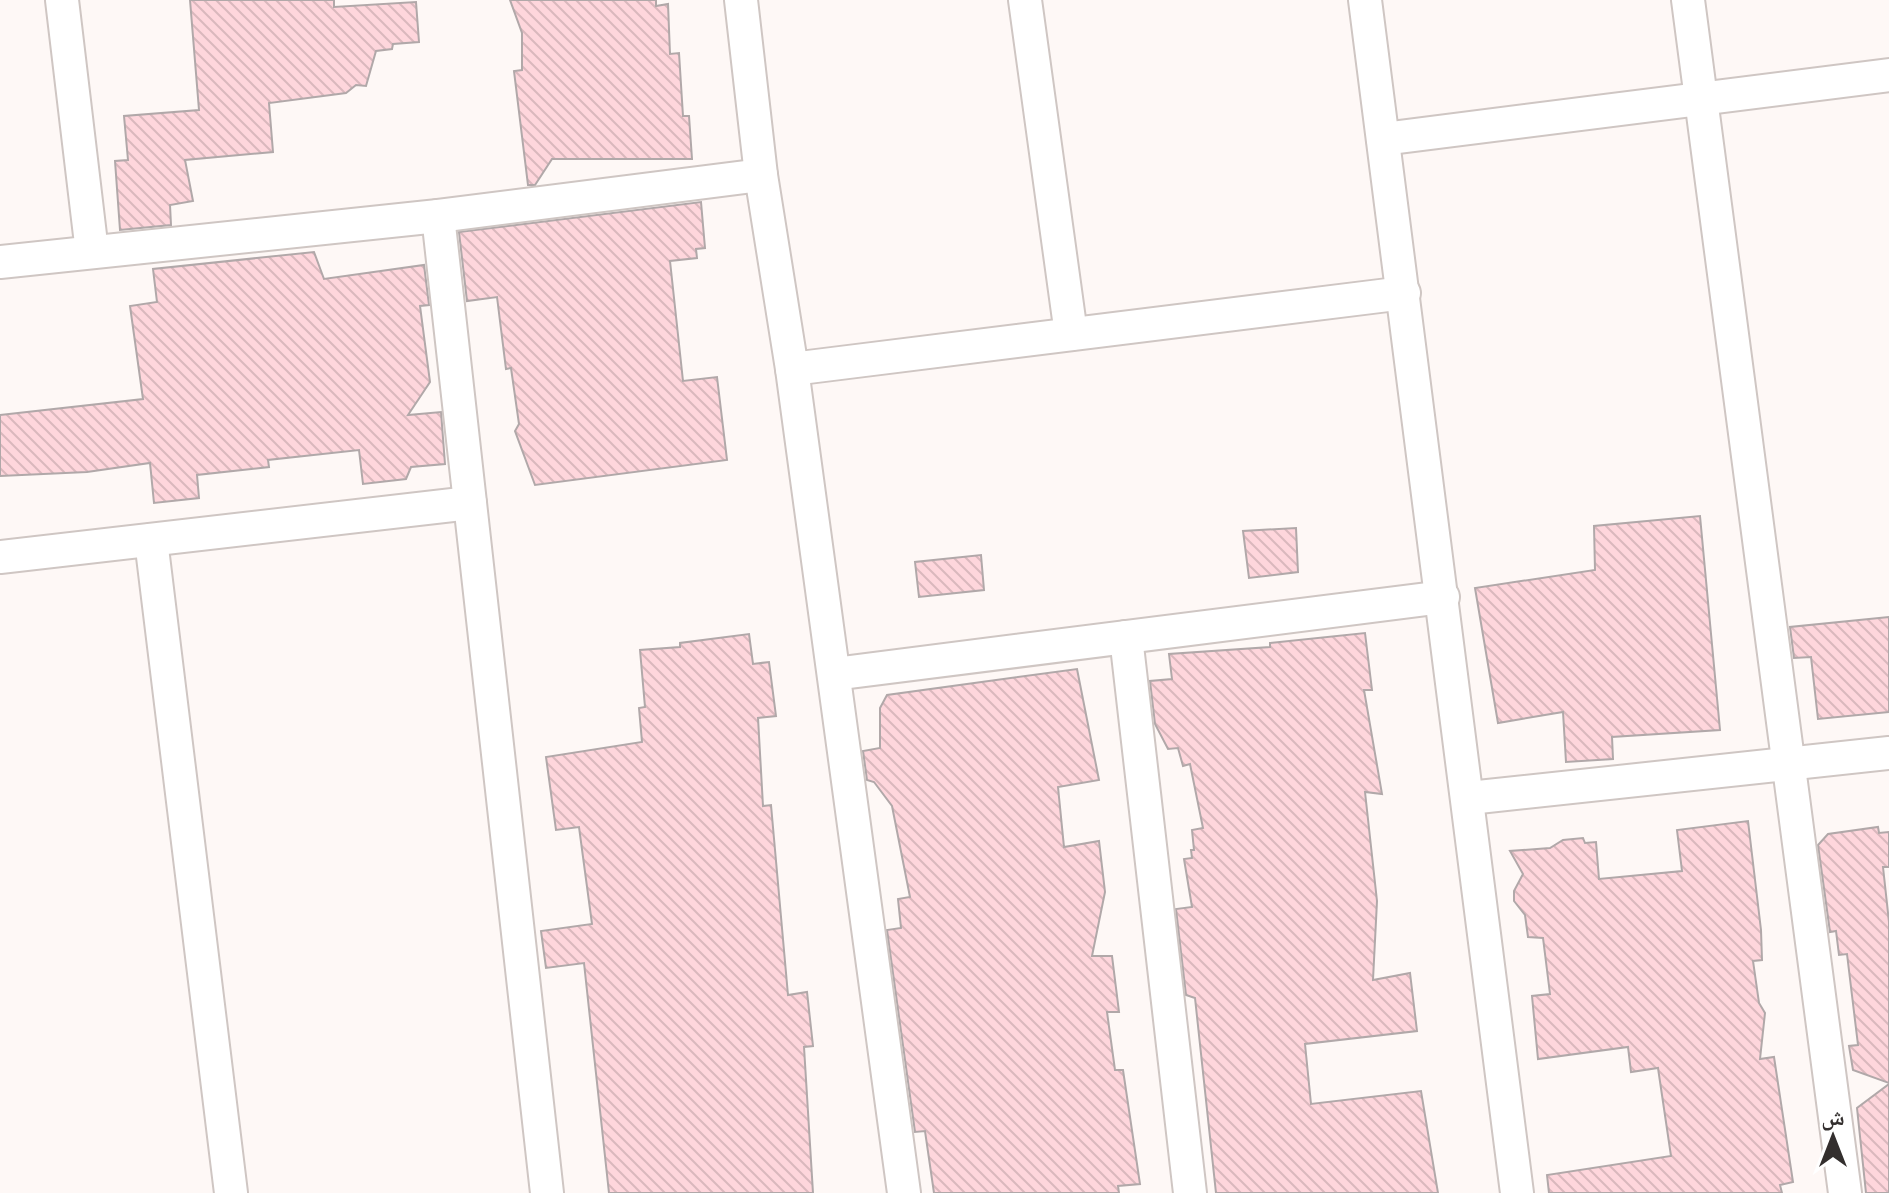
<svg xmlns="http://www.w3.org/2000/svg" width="1889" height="1193" font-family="Roboto,'Noto Naskh Arabic',sans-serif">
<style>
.building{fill:url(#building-back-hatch);stroke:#b1a8a9;stroke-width:2}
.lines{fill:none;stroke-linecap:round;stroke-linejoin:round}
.minor-casing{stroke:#cfc6c3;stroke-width:36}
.minor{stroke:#fff;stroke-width:32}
</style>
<defs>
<pattern id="building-back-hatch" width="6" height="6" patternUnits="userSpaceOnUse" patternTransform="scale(2)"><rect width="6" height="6" fill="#fed6dc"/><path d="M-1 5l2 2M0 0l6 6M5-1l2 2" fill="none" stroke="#dab8bd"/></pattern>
</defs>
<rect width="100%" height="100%" fill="#fef8f6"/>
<g class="building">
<polygon points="190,0 334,0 334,7 416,2 419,42 393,44 392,49 376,51 366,86 356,85 346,93 269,103 273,152 185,160 193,201 170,205 171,225 120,230 115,161 128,160 124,116 199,110"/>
<polygon points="510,0 656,0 656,6 668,4 670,54 679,53 683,116 689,116 692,159 552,159 535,185 528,185 514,71 522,70 522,33"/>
<polygon points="701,202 705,248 696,249 697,258 670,261 683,381 717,377 727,460 535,485 515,431 519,424 511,368 506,369 497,297 467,301 459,232"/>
<polygon points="314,252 324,279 424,265 429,305 420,306 430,382 408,415 441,412 445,464 411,467 406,479 363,484 359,450 268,460 269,467 197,475 199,498 154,503 150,463 87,472 0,476 0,415 143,399 130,306 157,302 153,269"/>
<polygon points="1700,516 1720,730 1612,737 1613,759 1566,762 1563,712 1498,723 1475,588 1595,570 1594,526"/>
<polygon points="1296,528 1298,572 1249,578 1243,531"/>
<polygon points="981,555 984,590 919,597 915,562"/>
<polygon points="1889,617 1889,712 1818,719 1811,657 1794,658 1790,627"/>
<polygon points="1365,633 1372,690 1364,690 1382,794 1365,792 1377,901 1373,980 1410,973 1417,1031 1305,1044 1311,1104 1421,1091 1438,1193 1216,1193 1195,998 1186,995 1176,909 1192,907 1184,859 1192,858 1191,850 1194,850 1192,830 1203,828 1190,764 1183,766 1178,748 1168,749 1155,724 1150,681 1172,679 1169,654 1270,647 1270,643"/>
<polygon points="749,634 753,664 769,662 776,716 758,718 763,806 771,805 788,995 807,992 813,1046 804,1047 813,1193 609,1193 584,963 546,968 541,931 592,924 579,827 556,830 546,757 642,742 639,708 645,707 640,650 680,647 680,643"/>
<polygon points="1077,669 1099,780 1058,787 1064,847 1099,841 1105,892 1092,956 1112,956 1119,1012 1107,1012 1115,1070 1123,1070 1140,1184 1118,1186 1119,1193 934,1193 925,1131 915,1132 887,930 901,928 898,899 910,897 892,806 874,782 867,780 863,751 880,748 880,708 887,695"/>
<polygon points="1748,821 1761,930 1762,960 1753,961 1759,1003 1765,1013 1760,1059 1774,1057 1793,1182 1780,1185 1782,1193 1549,1193 1547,1175 1671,1156 1658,1068 1631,1072 1628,1047 1538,1059 1532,996 1550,994 1543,938 1528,937 1525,915 1514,901 1514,891 1523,874 1510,851 1550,848 1563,840 1583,838 1585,843 1596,842 1599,879 1682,871 1677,830"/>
<polygon points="1878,827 1879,833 1889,832 1889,867 1883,867 1889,922 1889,1083 1853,1070 1849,1046 1858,1045 1847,954 1839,955 1836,931 1830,932 1818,845 1828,834"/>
<polygon points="1889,1084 1889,1193 1866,1193 1857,1108"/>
</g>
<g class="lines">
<defs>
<g id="minor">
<polyline points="62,0 92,252"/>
<polyline points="741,0 761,175 792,369 904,1193"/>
<polyline points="1025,0 1071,334"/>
<polyline points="1365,0 1517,1193"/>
<polyline points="1688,0 1845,1193"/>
<polyline points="1383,139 1889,75"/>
<polyline points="438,216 547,1193"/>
<polyline points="0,262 438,216 761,175"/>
<polyline points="792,369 1404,293"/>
<polyline points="151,540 231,1193"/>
<polyline points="0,557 470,503"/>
<polyline points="1126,637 1190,1193"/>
<polyline points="834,674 1443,597"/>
<polyline points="1469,798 1889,753"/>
</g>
</defs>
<use href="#minor" class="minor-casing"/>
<use href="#minor" class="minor"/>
</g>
<g transform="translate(1833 1137)" stroke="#ffffff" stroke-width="6" paint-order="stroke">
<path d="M0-6L14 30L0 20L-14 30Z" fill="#332f2e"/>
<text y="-12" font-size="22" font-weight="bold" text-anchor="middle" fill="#332f2e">ش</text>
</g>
</svg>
